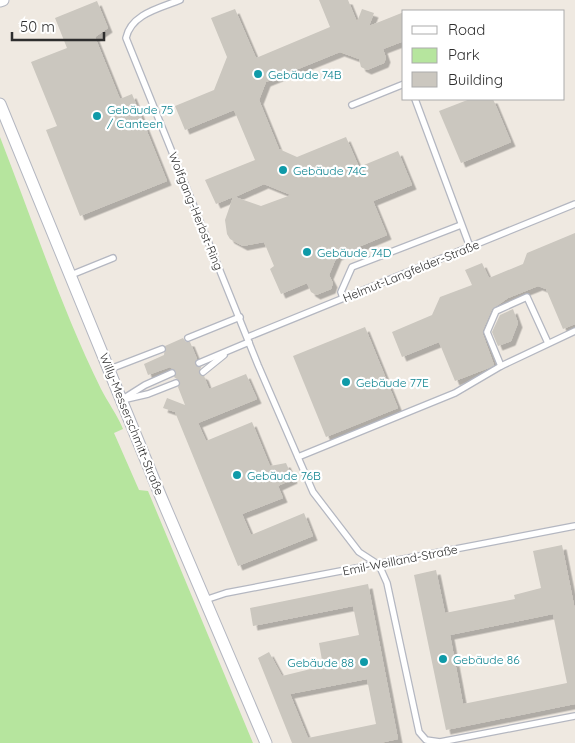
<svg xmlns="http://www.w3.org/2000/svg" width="575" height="743" font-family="Quicksand,sans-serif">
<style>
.green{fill:#b6e59e}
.building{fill:#cbc7bf;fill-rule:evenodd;filter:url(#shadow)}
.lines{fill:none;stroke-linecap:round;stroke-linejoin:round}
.service-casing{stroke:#b4b7c1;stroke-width:8}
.minor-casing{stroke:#b4b7c1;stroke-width:13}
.service{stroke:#fff;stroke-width:5.5}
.minor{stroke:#fff;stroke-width:11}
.culture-dot{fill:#0f9aa8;stroke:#fff;stroke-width:2}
.labels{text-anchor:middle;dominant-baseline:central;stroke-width:4.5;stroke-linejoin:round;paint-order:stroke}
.culture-label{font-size:12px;fill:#0d838f;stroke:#fff;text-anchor:start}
.street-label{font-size:12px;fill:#2e2e2e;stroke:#fff}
</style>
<defs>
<filter id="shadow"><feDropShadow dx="4.5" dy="4.5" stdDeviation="0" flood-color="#0004"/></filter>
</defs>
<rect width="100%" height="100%" fill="#efe9e1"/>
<path class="green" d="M 0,137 C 32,219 62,310 101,389 C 108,403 117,414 123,429 L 114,433 L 139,490 L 148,491 L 253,743 L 0,743 Z"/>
<g class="building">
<path d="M 319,0 L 348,0 L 357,22 L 362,9 L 374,13 L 369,26 L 404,12 L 404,41 L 383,49 L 386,58 L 384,63 L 367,70 L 361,67 L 359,59 L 340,52 L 266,82 L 259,100 L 279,149 L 297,157 L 346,137 L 359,167 L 398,151 L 412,185 L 373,201 L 387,235 L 337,256 L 329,275 L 333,283 L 331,289 L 316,295 L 311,292 L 307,283 L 281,294 L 270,269 L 274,266 L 264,242 L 243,246 L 230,239 L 227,234 L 225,220 L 233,197 L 216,204 L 205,180 L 255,160 L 234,110 L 185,130 L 175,106 L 214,90 L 227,57 L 211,18 L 235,9 L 256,58 L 330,27 ZM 264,184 L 291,195 L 261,206 L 235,197 Z"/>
<polygon points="97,1 108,28 95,37 120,99 132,94 167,181 80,216 46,130 57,126 31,62 67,48 55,18"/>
<polygon points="470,99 493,99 511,142 461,163 439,111"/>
<polygon points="575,233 575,324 563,329 546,289 538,286 508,298 492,309 482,332 494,365 491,367 455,381 439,342 402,357 392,332 432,315 440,297 472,285 465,270 482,263 489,278 523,264 527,253"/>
<polygon points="513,309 518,323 511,341 498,346 492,332 500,315"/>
<polygon points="365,327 398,408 326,437 293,356"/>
<polygon points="183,338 186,342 190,342 197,359 195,365 201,367 199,373 204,376 209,389 246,374 257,399 198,423 206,441 252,422 270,466 286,463 293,479 278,486 283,498 242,514 251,535 304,513 313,536 238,566 175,412 163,408 167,398 185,405 178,387 180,381 174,377 176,371 170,367 148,375 144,364 164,355 165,346"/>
<path d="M 562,545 L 575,610 L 575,704 L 446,730 L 414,575 L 436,570 L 445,613 L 515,599 L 514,595 L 541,588 L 533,551 ZM 553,614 L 567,683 L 463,704 L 450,635 Z"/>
<path d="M 368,584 L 398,739 L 380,743 L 292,743 L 258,658 L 269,652 L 282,676 L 323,666 L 319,643 L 359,635 L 353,606 L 253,626 L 250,608 ZM 367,679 L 376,724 L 308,738 L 290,694 Z"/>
</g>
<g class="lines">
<defs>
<g id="service">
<path d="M 180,0 C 160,8 131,14 126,38 L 258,365 L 313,492 L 359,552 L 379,565 L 387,583 L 419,732 L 426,740 L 440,742 L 575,716"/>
<polyline points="415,99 470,247"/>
<polyline points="352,105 404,84"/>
<polyline points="71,275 113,258"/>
<polyline points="343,298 341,292 352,267 461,225"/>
<polyline points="248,337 575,204"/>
<polyline points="188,338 240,317"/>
<polyline points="199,363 249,342"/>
<polyline points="501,366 487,332 496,311 527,297 548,343"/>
<polyline points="110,369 162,349"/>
<polyline points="203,372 224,355"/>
<polyline points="126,397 145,385 172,373"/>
<polyline points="122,400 148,394 176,383"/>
<polyline points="298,457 455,393 501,366 575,331"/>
<polyline points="205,600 226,593 575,526"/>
</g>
<g id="minor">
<polyline points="0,1 3,0"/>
<polyline points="0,104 161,497 266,743"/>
</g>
</defs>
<use href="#service" class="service-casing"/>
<use href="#minor" class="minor-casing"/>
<use href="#service" class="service"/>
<use href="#minor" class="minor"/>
</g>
<g class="culture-dot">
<circle cx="258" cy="74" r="5"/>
<circle cx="97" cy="116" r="5"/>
<circle cx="283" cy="170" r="5"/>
<circle cx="307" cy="252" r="5"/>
<circle cx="346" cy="382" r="5"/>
<circle cx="237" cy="475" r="5"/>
<circle cx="443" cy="659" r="5"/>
<circle cx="364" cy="662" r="5"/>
</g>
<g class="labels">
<g class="culture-label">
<text x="268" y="74">Gebäude 74B</text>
<text x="107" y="109">Gebäude 75<tspan x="107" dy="14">/ Canteen</tspan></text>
<text x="293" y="170">Gebäude 74C</text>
<text x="317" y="252">Gebäude 74D</text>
<text x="356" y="382">Gebäude 77E</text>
<text x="247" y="475">Gebäude 76B</text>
<text x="453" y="659">Gebäude 86</text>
<text x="354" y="662" text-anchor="end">Gebäude 88</text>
</g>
<g class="street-label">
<text transform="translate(196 211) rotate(68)">Wolfgang-Herbst-Ring</text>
<text transform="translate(411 271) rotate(-22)">Helmut-Langfelder-Straße</text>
<text transform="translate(132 424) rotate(68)">Willy-Messerschmitt-Straße</text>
<text transform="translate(400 560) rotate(-11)">Emil-Weilland-Straße</text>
</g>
</g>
<rect x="402" y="10" width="162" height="90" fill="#ffffff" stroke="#ababab"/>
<rect x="412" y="26" width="25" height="8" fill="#ffffff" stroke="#ababab"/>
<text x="448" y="35" font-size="15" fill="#2e2e2e">Road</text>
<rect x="412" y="48" width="25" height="15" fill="#b6e59e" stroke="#ababab"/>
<text x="448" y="60" font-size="15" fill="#2e2e2e">Park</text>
<rect x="412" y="72" width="25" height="15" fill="#cbc7bf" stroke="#ababab"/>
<text x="448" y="85" font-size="15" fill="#2e2e2e">Building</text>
<path d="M12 32v8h92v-8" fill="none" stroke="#2e2e2e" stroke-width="2.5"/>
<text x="20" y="32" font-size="15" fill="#2e2e2e" stroke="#ffffff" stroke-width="4" paint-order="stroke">50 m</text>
</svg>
